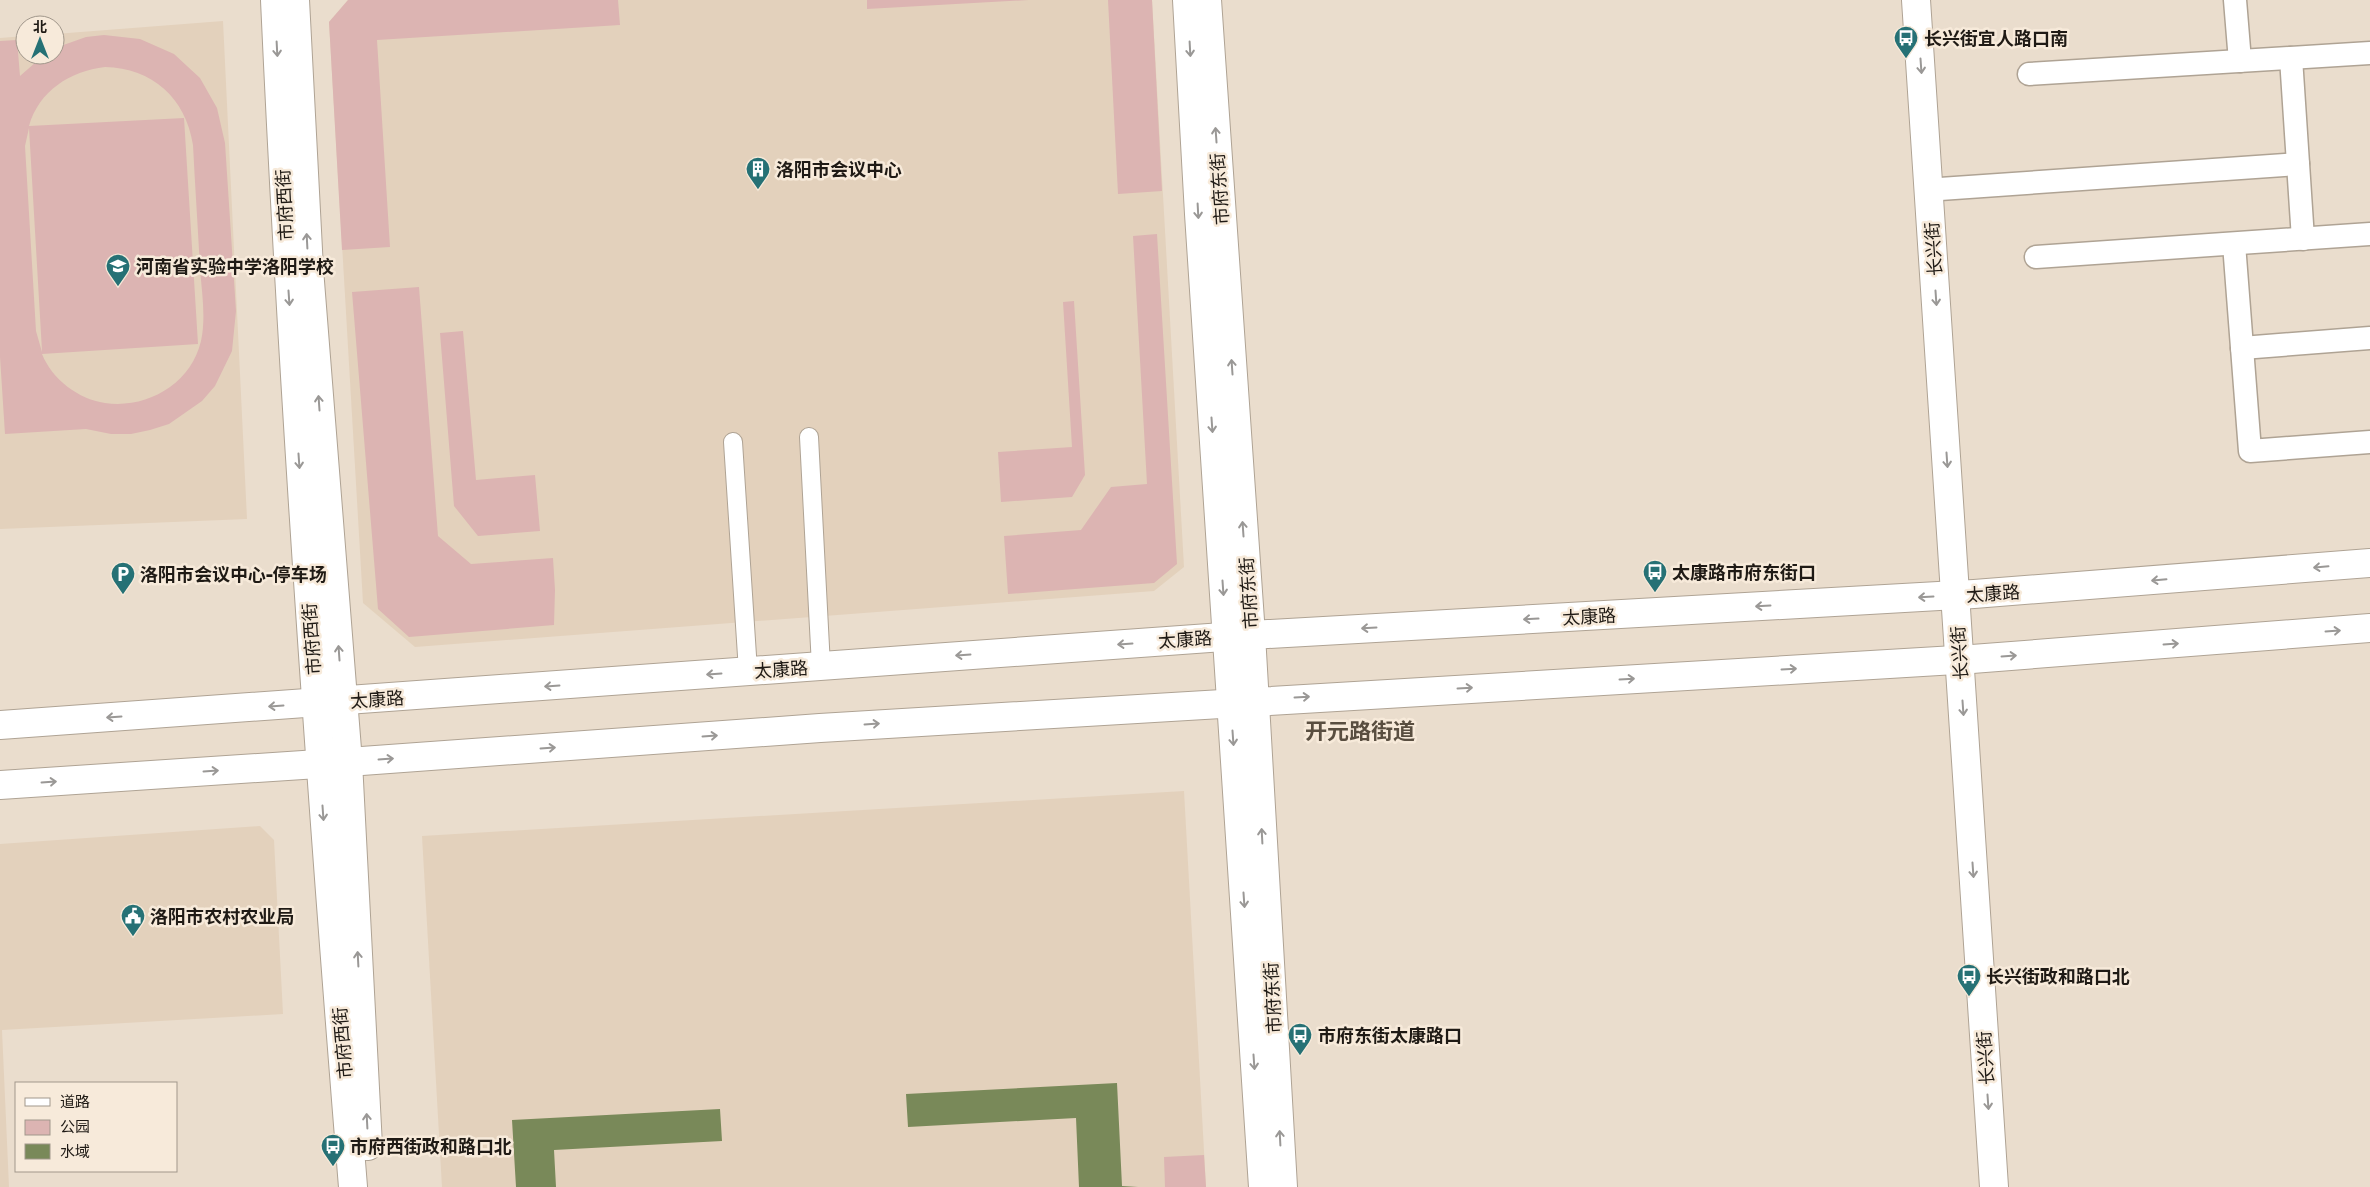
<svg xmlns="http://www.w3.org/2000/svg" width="2370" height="1187" font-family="'Golos Text','Noto Sans SC',sans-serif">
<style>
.built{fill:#e3d1bc}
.green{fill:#dcb4b2;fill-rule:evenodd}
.water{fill:#798959}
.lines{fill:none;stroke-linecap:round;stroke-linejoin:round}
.pedestrian-casing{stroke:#afa394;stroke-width:20}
.minor-casing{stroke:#afa394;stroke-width:25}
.tertiary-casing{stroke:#afa394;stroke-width:30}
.secondary-casing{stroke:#afa394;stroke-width:30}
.pedestrian{stroke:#fff;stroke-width:18}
.minor{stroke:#fff;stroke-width:22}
.tertiary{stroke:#fff;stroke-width:28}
.secondary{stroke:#fff;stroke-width:28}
.oneway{stroke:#9a9896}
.labels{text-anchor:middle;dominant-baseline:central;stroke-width:5;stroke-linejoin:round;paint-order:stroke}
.poi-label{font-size:18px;font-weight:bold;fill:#1f1a15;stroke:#f7eada;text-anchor:start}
.street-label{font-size:18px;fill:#1f1a15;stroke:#f7eada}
.district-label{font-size:22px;font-weight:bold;fill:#594e40;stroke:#f7eada}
</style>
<rect width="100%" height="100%" fill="#eaddcd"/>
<g class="built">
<polygon points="348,0 1152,0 1184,567 1154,591 415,647 363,603 329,22"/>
<polygon points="223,21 247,519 0,529 0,38 25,36 25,55 55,55 55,34"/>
<polygon points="1184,791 1206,1187 442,1187 422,836"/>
<polygon points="260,826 274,840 283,1014 2,1030 9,1187 0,1187 0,844"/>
</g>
<g class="green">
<polygon points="348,0 618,0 620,25 377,40 390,247 342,250 329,22"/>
<polygon points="867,0 1029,0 867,9"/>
<polygon points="1108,0 1152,0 1162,191 1118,194"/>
<path d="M 104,35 L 140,39 L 174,54 L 200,78 L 217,108 L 225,143 L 236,311 L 232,351 L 215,386 L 202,401 L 169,424 L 150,430 L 131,434 L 111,434 L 86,429 L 5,434 L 0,357 L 0,41 L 17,40 L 20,76 L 44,55 L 55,55 L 55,48 L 86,37 ZM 105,67 C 152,68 186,98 193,145 C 195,186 198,228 200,269 C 202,293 206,318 201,341 C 191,384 147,409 105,403 C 78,399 52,379 42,354 L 198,344 L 184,118 L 29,126 C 39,91 70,71 105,67 ZM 29,128 L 42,351 L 42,352 L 36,331 L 25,146 Z"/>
<polygon points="1157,234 1177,564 1154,583 1008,594 1004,536 1081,530 1111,487 1147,484 1133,236"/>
<polygon points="419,287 438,536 471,564 553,558 555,590 554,625 409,637 378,609 352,292"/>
<polygon points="1074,301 1085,475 1072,497 1001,502 998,452 1072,447 1063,302"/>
<polygon points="463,331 476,480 535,475 540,531 478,536 454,506 440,333"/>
<polygon points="1204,1155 1206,1187 1165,1187 1164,1157"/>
</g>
<g class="water">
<polygon points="1117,1083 1122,1186 1138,1187 1079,1187 1076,1118 908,1127 906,1094"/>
<polygon points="720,1109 722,1141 554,1150 556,1187 516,1187 512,1120"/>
</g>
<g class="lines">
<defs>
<g id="pedestrian">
<polyline points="809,437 821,666"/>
<polyline points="733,442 748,671"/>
</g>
<g id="minor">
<polyline points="2235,0 2240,61"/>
<polyline points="2291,58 2303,239"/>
<polyline points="2029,74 2370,53"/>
<polyline points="1940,189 2298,164"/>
<polyline points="2234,244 2250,451 2370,442"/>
<polyline points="2036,257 2370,234"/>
<polyline points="2242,348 2370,338"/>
</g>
<g id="tertiary">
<path d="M 275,0 C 293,396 321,792 353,1187"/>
<polyline points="295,0 309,269 348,762 368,1146"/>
<polyline points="1187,0 1199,214 1263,1187"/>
<polyline points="1207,0 1251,635 1283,1187"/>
</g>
<g id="secondary">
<polyline points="1916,0 1994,1187"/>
<polyline points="0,725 1251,635 1974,594 2370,563"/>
<polyline points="0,785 348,762 820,728 1972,659 2370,628"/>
</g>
</defs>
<use href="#pedestrian" class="pedestrian-casing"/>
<use href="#minor" class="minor-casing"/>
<use href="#tertiary" class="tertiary-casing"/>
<use href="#secondary" class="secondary-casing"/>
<use href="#pedestrian" class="pedestrian"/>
<use href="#minor" class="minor"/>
<use href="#tertiary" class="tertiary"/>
<use href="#secondary" class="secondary"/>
</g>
<defs><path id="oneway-shaft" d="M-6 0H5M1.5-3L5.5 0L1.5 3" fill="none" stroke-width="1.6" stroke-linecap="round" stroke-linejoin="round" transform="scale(1.25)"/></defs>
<g class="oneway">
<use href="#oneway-shaft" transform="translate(277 49) rotate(87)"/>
<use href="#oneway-shaft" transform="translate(1190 49) rotate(87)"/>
<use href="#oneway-shaft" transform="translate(1921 66) rotate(86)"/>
<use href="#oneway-shaft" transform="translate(1216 135) rotate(-94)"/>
<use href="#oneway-shaft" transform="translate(1198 211) rotate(87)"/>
<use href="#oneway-shaft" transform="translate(307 241) rotate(-93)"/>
<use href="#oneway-shaft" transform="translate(289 298) rotate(86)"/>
<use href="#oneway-shaft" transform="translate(1936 298) rotate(86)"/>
<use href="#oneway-shaft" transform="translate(1232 367) rotate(-94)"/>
<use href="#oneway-shaft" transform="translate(319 403) rotate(-94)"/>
<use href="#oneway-shaft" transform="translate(1212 425) rotate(86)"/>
<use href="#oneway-shaft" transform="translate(1947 460) rotate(86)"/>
<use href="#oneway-shaft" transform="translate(299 461) rotate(86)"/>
<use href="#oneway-shaft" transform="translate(1243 529) rotate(-94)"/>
<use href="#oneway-shaft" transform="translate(2321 567) rotate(175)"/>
<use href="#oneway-shaft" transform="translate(2159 580) rotate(175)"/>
<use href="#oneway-shaft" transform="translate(1223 588) rotate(86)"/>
<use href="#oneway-shaft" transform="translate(1926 597) rotate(177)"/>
<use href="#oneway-shaft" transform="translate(1763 606) rotate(177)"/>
<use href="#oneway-shaft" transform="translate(1531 619) rotate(177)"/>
<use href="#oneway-shaft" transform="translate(1369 628) rotate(177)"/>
<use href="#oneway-shaft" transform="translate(2333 631) rotate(-4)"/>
<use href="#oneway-shaft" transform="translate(1125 644) rotate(176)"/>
<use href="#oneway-shaft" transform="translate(2171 644) rotate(-4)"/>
<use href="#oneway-shaft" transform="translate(339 653) rotate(-94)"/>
<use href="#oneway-shaft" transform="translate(963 655) rotate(176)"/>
<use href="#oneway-shaft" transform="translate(2009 656) rotate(-4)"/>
<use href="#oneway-shaft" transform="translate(1789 669) rotate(-3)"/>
<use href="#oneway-shaft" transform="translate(714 674) rotate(176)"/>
<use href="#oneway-shaft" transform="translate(1627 679) rotate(-3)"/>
<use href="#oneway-shaft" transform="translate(552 686) rotate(176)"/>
<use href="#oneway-shaft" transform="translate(1465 688) rotate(-3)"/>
<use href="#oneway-shaft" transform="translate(1302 697) rotate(-3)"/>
<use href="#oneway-shaft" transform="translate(276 706) rotate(176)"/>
<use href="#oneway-shaft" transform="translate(1963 708) rotate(86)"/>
<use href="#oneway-shaft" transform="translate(114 717) rotate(176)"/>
<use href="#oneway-shaft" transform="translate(872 724) rotate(-4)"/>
<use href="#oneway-shaft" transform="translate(710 736) rotate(-4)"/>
<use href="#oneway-shaft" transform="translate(1233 738) rotate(86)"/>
<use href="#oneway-shaft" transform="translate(548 748) rotate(-4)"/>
<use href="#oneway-shaft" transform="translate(386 759) rotate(-4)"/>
<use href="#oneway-shaft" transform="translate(211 771) rotate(-4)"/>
<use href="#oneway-shaft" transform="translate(49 782) rotate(-4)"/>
<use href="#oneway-shaft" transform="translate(323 813) rotate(86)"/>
<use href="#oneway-shaft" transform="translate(1262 836) rotate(-93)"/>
<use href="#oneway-shaft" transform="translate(1973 870) rotate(86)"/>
<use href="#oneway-shaft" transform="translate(1244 900) rotate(86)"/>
<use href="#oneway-shaft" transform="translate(358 959) rotate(-93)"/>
<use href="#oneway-shaft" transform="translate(1254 1062) rotate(86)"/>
<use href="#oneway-shaft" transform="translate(1988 1102) rotate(86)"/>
<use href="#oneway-shaft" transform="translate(367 1121) rotate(-93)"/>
<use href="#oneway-shaft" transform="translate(1280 1138) rotate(-93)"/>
</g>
<defs>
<symbol id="bus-pin" viewBox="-11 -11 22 30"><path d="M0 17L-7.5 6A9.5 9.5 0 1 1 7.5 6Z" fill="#267175" stroke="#f7eada"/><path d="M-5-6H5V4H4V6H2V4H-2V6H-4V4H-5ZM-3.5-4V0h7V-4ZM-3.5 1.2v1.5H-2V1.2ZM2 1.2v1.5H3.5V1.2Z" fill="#fff"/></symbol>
<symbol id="building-pin" viewBox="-11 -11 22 30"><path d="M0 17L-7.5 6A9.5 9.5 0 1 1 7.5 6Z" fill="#267175" stroke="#f7eada"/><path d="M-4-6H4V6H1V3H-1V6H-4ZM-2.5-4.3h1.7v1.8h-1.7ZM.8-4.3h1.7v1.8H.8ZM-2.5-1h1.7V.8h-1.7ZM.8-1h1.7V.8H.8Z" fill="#fff"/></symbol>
<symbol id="school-pin" viewBox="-11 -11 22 30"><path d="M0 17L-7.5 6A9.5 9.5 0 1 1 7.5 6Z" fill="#267175" stroke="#f7eada"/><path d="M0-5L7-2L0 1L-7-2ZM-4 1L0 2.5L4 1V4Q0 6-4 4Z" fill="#fff"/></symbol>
<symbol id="parking-pin" viewBox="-11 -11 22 30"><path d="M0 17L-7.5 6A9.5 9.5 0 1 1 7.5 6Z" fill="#267175" stroke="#f7eada"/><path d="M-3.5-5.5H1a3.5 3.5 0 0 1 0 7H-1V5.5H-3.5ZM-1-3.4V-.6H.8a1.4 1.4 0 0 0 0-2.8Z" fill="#fff"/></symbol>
<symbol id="civic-pin" viewBox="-11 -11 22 30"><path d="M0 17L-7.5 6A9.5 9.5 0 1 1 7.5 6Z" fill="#267175" stroke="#f7eada"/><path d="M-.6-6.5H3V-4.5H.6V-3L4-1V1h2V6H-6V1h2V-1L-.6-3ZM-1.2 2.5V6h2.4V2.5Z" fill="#fff"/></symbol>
</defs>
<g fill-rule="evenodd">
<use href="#bus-pin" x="1892" y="24" width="28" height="38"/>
<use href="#building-pin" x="744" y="155" width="28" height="38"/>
<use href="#school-pin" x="104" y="252" width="28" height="38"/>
<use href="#bus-pin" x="1641" y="558" width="28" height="38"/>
<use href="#parking-pin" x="109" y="560" width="28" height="38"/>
<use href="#civic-pin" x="119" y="902" width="28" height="38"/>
<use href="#bus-pin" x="1955" y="962" width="28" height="38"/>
<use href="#bus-pin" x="1286" y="1021" width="28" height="38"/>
<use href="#bus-pin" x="319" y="1132" width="28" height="38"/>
</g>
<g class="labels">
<g class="poi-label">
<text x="1924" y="38">长兴街宜人路口南</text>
<text x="776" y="169">洛阳市会议中心</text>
<text x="136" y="266">河南省实验中学洛阳学校</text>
<text x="1672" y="572">太康路市府东街口</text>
<text x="140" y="574">洛阳市会议中心-停车场</text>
<text x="150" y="916">洛阳市农村农业局</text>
<text x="1986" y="976">长兴街政和路口北</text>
<text x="1318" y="1035">市府东街太康路口</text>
<text x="350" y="1146">市府西街政和路口北</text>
</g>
<g class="street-label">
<text transform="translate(1219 189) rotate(-94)">市府东街</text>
<text transform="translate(284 205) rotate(-93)">市府西街</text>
<text transform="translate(1933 249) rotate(-94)">长兴街</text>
<text transform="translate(1248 593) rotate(-94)">市府东街</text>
<text transform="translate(1993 593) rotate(-4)">太康路</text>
<text transform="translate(1589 616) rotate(-3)">太康路</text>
<text transform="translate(311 639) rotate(-94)">市府西街</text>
<text transform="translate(1185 639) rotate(-4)">太康路</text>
<text transform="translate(1959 653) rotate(-94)">长兴街</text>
<text transform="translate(781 669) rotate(-4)">太康路</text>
<text transform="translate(377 699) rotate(-4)">太康路</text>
<text transform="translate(1272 998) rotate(-93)">市府东街</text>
<text transform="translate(342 1043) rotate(-95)">市府西街</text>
<text transform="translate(1985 1058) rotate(-94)">长兴街</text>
</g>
<g class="district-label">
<text x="1360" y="730">开元路街道</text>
</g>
</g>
<rect x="15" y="1082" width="162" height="90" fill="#f7eada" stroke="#a1978b"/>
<rect x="25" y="1098" width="25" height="8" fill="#ffffff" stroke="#a1978b"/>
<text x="60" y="1107" font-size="15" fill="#1f1a15">道路</text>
<rect x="25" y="1120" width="25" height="15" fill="#dcb4b2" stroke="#a1978b"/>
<text x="60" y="1132" font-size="15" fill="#1f1a15">公园</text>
<rect x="25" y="1144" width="25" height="15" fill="#798959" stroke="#a1978b"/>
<text x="60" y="1157" font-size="15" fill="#1f1a15">水域</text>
<g transform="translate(40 40)"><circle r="24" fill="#f7eada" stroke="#a1978b"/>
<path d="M0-4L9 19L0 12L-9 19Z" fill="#267175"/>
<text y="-8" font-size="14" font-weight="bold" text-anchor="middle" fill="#1f1a15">北</text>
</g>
</svg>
